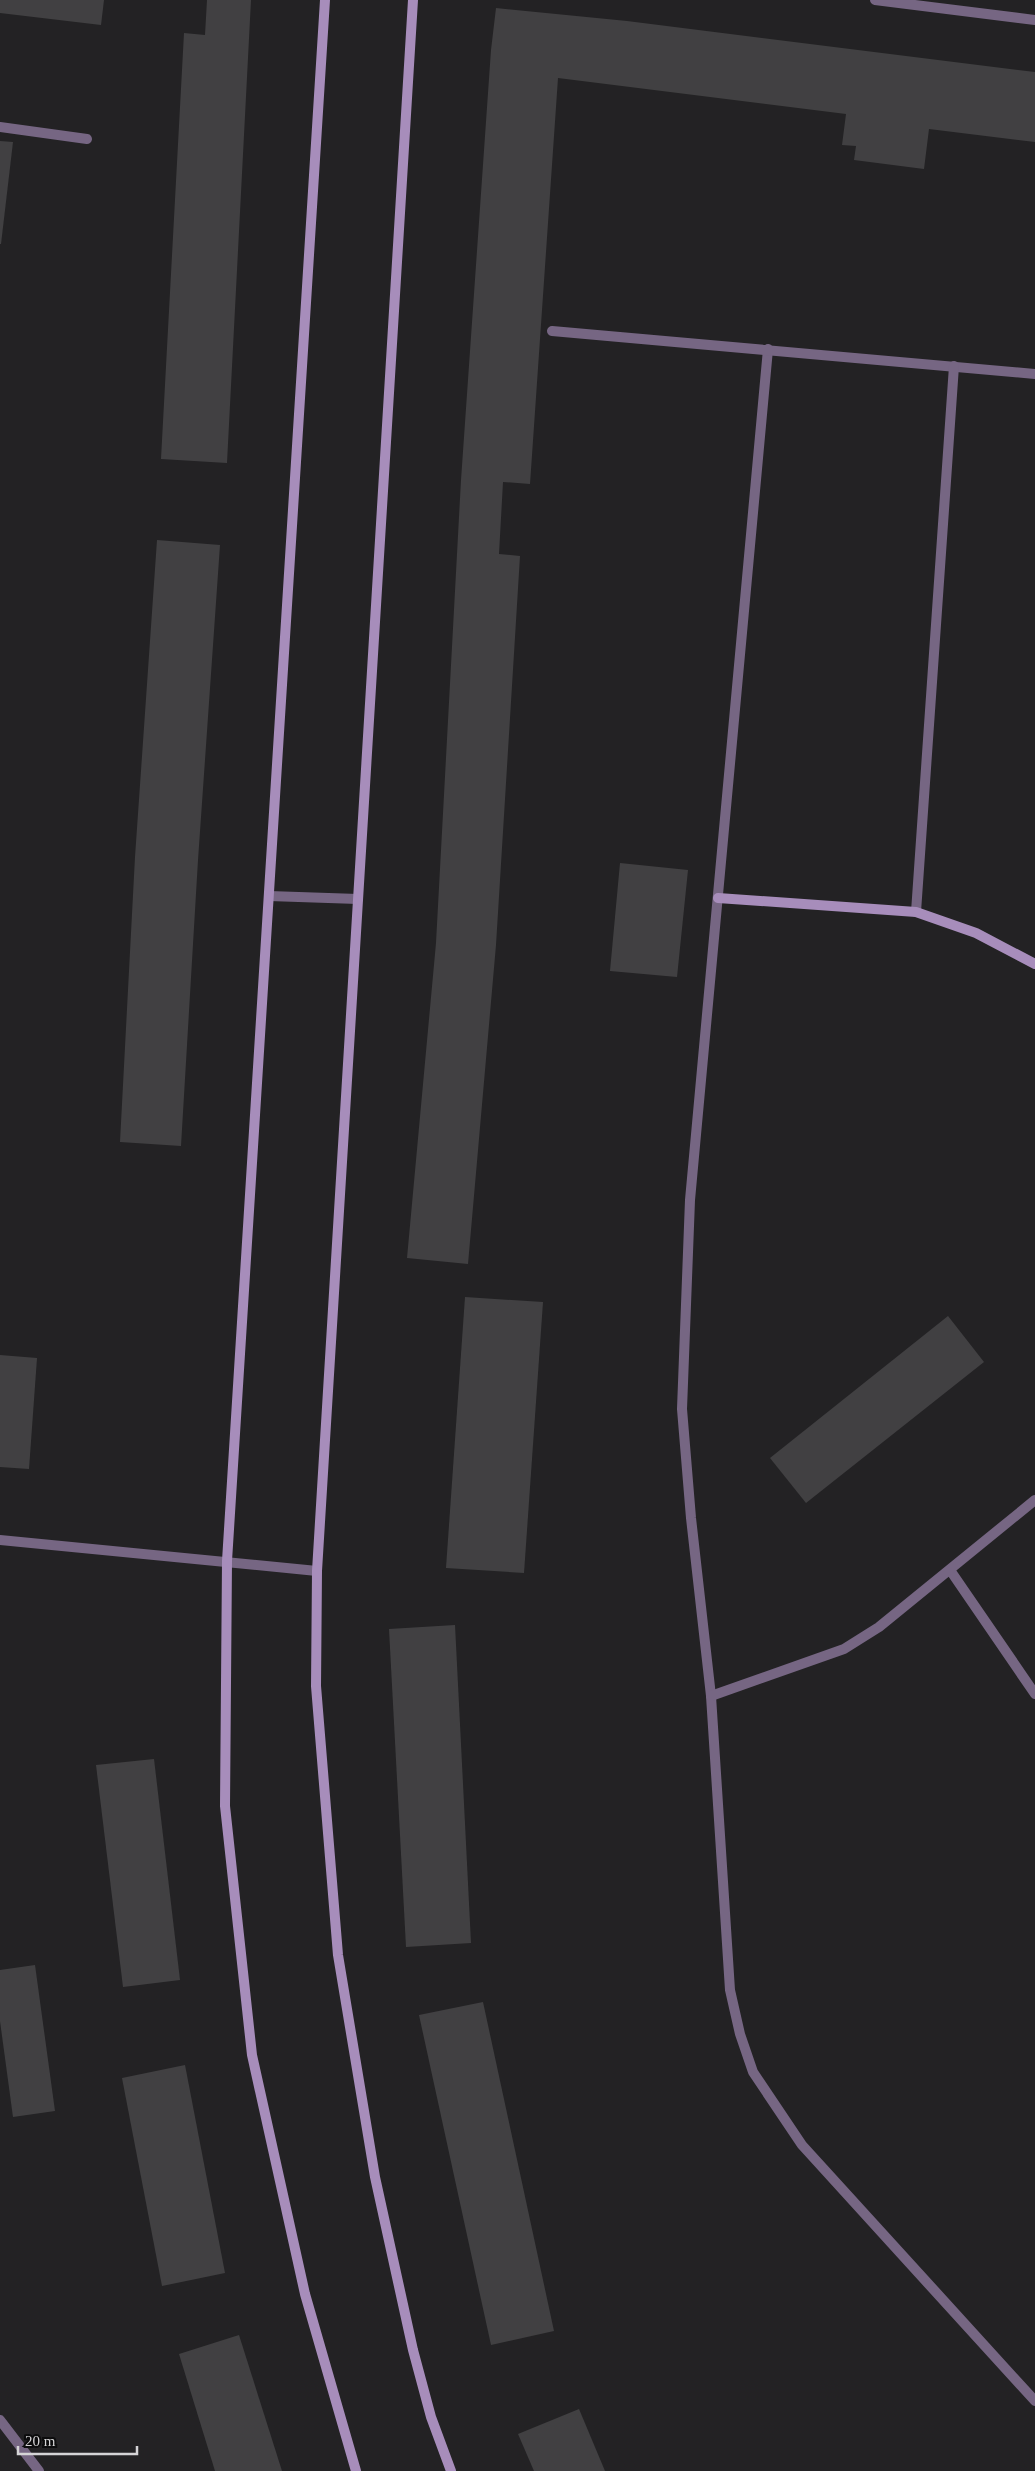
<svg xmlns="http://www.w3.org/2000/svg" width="1035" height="2471" font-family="'Times New Roman',serif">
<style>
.building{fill:#414042}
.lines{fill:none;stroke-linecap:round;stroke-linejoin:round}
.lane{stroke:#766683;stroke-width:10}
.street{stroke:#766683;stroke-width:10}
.secondary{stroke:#a78dbb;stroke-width:10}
</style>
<rect width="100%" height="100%" fill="#232224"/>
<g class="building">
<polygon points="0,0 104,0 101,25 0,13"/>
<polygon points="207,0 251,0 227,463 161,459 184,33 205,35"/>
<polygon points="496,8 627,21 1035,72 1035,142 929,129 924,169 854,160 856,146 842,145 846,114 558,78 530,484 503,482 499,554 520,556 496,945 468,1264 407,1258 436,943 461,480 491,50"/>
<polygon points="0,141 13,142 1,244 0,244"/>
<polygon points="157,540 220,545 198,860 181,1146 120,1142 135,857"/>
<polygon points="620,863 688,870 677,977 610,971"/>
<polygon points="465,1297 543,1302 524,1573 446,1568"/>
<polygon points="948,1316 984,1362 806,1503 770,1458"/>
<polygon points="0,1355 37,1358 29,1469 0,1467"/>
<polygon points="455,1625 471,1943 406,1947 389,1629"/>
<polygon points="154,1759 180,1980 123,1987 96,1765"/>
<polygon points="35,1965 55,2111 13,2117 0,2021 0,1970"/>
<polygon points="483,2002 554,2331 491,2345 419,2015"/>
<polygon points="185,2065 225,2273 162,2286 122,2078"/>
<polygon points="239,2335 282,2471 215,2471 179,2354"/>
<polygon points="579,2409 605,2471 534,2471 518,2434"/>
</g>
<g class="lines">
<g class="lane">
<polyline points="0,127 87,139"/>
<polyline points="768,349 690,1200 682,1409 691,1518 711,1696 730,1990 740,2034 753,2072 802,2145 1035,2401"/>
<polyline points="269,896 358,899"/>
<polyline points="0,1540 317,1571"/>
</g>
<g class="street">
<polyline points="875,0 1035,20"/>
<polyline points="552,331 1035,374"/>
<polyline points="916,912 954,366"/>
<polyline points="950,1570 1035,1694"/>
<polyline points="711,1696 844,1649 879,1627 1035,1500"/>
<polyline points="0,2420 39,2471"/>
</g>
<g class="secondary">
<polyline points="325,0 227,1561 225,1806 252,2055 305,2294 356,2471"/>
<polyline points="413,0 317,1571 316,1686 338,1955 375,2177 413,2350 431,2417 451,2471"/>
<polyline points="718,898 916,912 976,933 1035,964"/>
</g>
</g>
<path d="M18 2446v8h119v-8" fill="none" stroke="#d5d4d6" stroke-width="2.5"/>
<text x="25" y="2446" font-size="15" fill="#d5d4d6" stroke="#0c0c0d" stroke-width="4" paint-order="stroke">20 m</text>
</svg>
